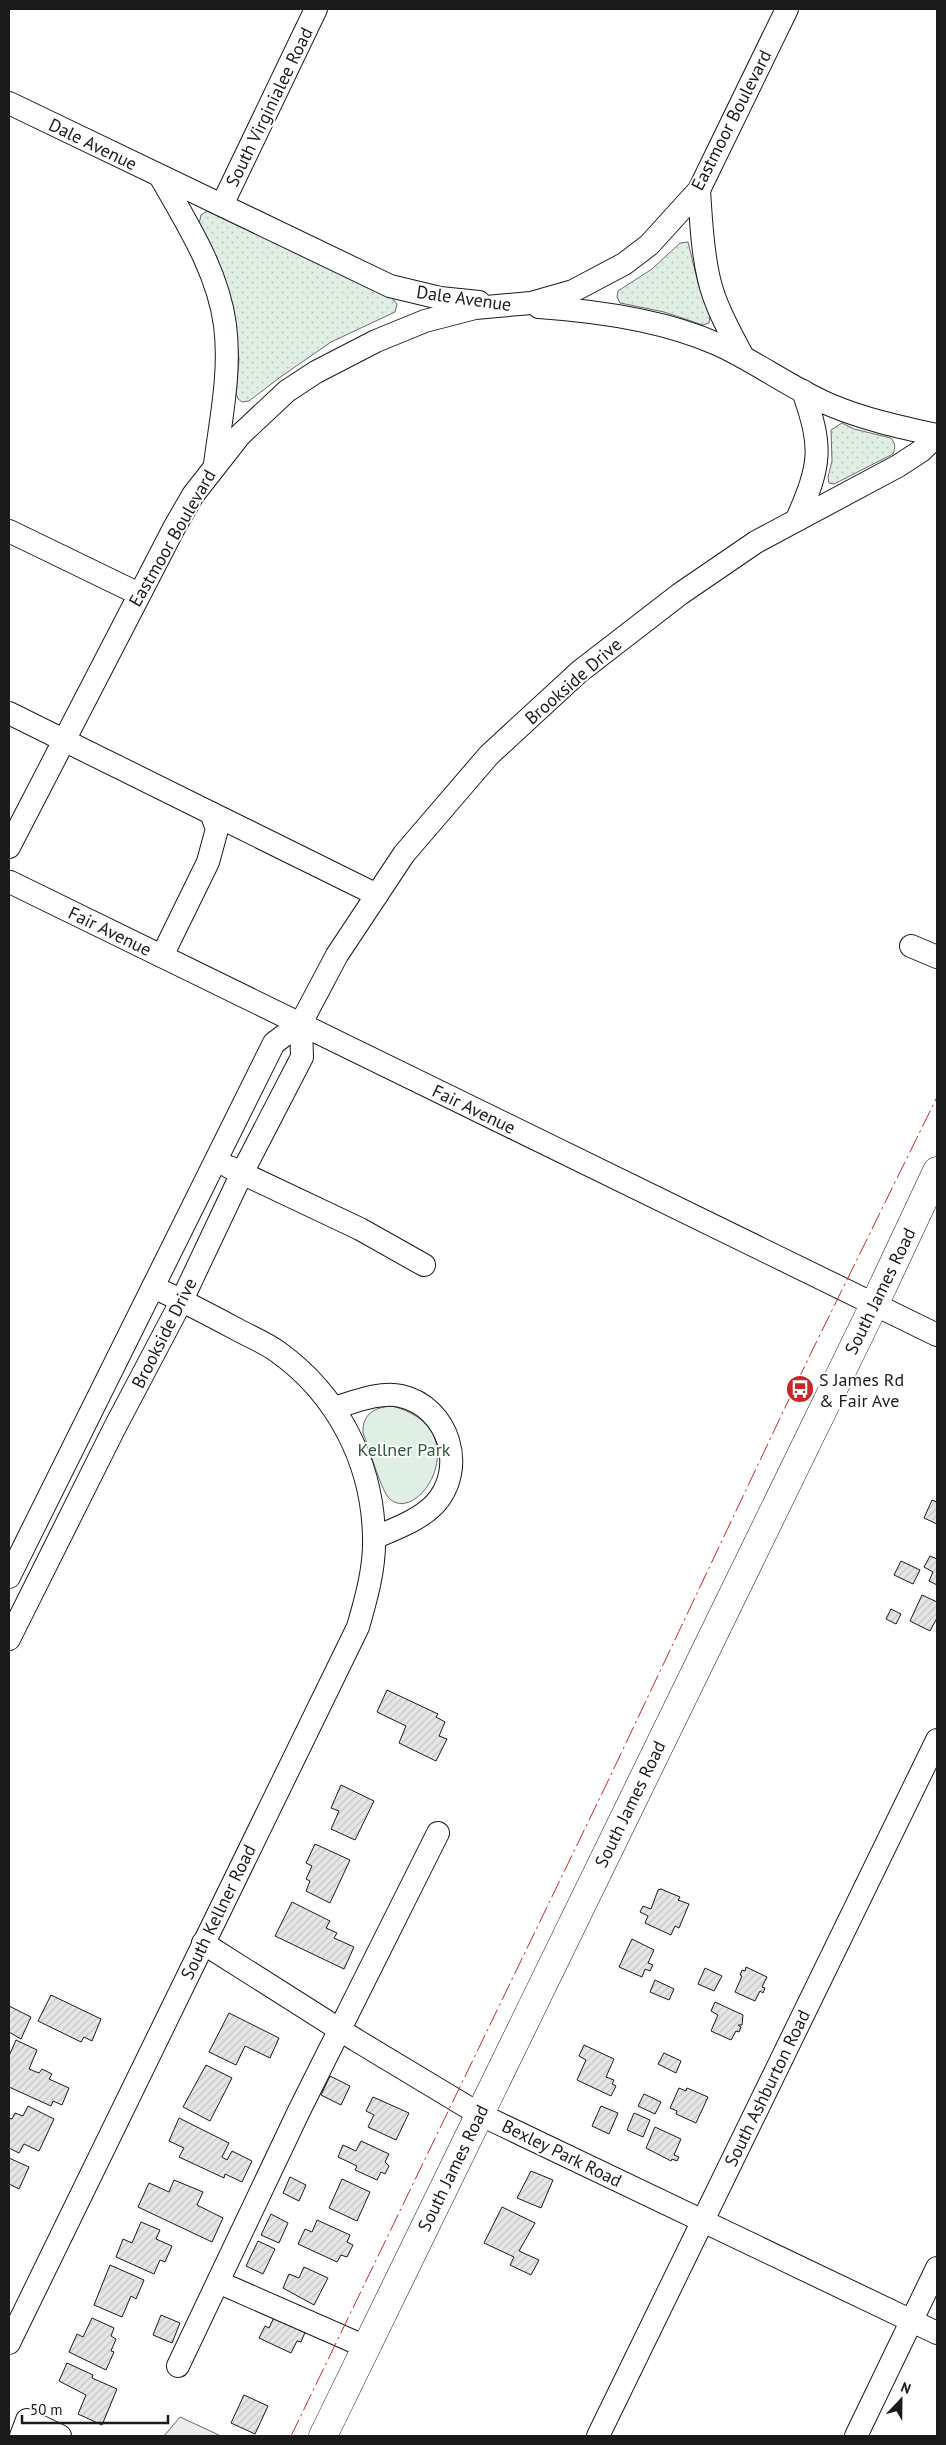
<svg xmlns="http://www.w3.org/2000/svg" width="946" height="2445" font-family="'PT Sans',sans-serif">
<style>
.grass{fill:url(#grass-dots);stroke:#6a6a6a}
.park{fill:#e0efe3;stroke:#6a6a6a}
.parking{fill:#ededed;stroke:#6a6a6a}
.building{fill:url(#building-hatch);stroke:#1a1a1a}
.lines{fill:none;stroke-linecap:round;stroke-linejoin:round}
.minor-casing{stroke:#1a1a1a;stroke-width:24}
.major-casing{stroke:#1a1a1a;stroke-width:29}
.minor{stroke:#fff;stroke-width:22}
.major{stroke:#fff;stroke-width:28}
.power{stroke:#c62828;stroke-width:1;stroke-dasharray:18 4 2.5 4;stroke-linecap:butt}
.labels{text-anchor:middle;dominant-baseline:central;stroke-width:4;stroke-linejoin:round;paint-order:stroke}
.street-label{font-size:18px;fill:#1a1a1a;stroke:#fff}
.poi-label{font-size:18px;fill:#1a1a1a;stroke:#fff;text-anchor:start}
.park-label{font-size:18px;fill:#2b5a34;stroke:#fff}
</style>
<defs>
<pattern id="grass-dots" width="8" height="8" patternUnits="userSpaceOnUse" patternTransform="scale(1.25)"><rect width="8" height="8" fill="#e0efe3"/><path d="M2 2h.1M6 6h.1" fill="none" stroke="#c0ccc2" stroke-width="1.8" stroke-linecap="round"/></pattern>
<pattern id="building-hatch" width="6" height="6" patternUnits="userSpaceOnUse" patternTransform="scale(1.25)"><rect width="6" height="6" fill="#e6e6e6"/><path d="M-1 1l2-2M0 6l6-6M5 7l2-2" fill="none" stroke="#c5c5c5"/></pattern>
</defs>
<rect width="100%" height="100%" fill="#fff"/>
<g class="grass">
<polygon points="207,211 392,298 397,304 395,312 331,342 279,378 249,401 242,402 238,399 236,393 239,360 234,317 199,224 201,215"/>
<polygon points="688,242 698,283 710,316 709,323 703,325 664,312 620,303 617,297 618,291 652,269 680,243"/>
<path d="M 842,423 L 854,429 L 891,438 C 895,443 896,447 893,454 L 834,484 L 829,483 L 828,477 L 832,461 L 831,430 Z"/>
</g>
<path class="park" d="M 392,1406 C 481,1429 417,1530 388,1497 C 380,1487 369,1447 363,1433 C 362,1413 376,1407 392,1406 Z"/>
<polygon class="parking" points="180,2417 221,2436 164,2436"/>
<g class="building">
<polygon points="932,1500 937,1502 937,1524 924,1518"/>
<polygon points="930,1556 937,1559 937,1585 929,1581 933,1572 924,1567"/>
<polygon points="901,1561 920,1570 913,1584 894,1575"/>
<polygon points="922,1595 937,1602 937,1618 930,1631 910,1621"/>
<polygon points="891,1609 901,1614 896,1624 886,1619"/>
<polygon points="387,1690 438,1714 436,1717 445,1722 439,1736 447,1739 436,1761 399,1743 406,1726 377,1712"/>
<polygon points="341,1785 374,1801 355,1840 331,1829 339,1811 331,1808"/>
<polygon points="315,1844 350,1860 330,1903 306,1891 310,1881 306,1879 312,1866 306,1863"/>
<polygon points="661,1889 680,1897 678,1900 689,1904 679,1928 675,1926 671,1935 645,1923 648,1916 640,1912 643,1906 651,1909 658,1890"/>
<polygon points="292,1902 330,1921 326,1928 337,1933 334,1938 354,1947 344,1969 275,1936"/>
<polygon points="632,1939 654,1950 648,1963 653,1965 650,1971 645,1969 642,1977 619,1967"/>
<polygon points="746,1967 767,1977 762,1987 765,1988 763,1993 760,1991 755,2001 735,1992 742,1976 740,1975 742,1970 745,1971"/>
<polygon points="705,1968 722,1976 714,1991 698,1984"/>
<polygon points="655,1980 674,1989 669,2000 650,1992"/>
<polygon points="51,1995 101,2019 92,2041 84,2037 81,2042 38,2021"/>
<polygon points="715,2002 743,2015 742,2025 738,2025 741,2027 739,2032 736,2031 731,2040 711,2031 718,2015 711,2011"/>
<polygon points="9,2006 31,2017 21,2039 9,2032"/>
<polygon points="229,2013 279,2038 270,2058 245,2046 236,2065 209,2052"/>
<polygon points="16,2040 37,2050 29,2069 39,2073 42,2069 52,2074 49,2079 69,2088 62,2105 53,2101 51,2106 9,2087 9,2056"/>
<polygon points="584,2045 614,2059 606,2077 614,2080 612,2084 616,2086 611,2096 577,2080 586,2060 579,2056"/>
<polygon points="664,2053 681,2061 676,2073 658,2064"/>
<polygon points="206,2065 232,2078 210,2121 183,2107"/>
<polygon points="330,2076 350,2086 341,2105 321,2095"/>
<polygon points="679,2088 686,2091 687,2088 708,2097 696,2123 676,2114 677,2111 670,2108"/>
<polygon points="644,2094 661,2102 655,2114 638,2106"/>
<polygon points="373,2097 409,2113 396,2140 368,2127 374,2115 366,2111"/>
<polygon points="28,2106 54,2119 39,2151 24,2144 19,2153 9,2148 9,2118 12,2119 15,2113 23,2116"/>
<polygon points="601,2106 618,2113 609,2134 592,2126"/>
<polygon points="634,2113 650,2120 643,2137 627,2130"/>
<polygon points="179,2118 229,2143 222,2157 227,2160 232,2151 252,2161 242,2182 225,2174 224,2178 179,2157 184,2148 169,2141"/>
<polygon points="655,2127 681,2139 674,2155 679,2157 677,2161 672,2159 671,2161 646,2148"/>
<polygon points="361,2141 389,2154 385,2162 389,2166 385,2174 381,2172 377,2180 355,2170 357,2166 338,2157 343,2145 356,2151"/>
<polygon points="9,2158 29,2167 19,2189 9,2184"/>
<polygon points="531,2171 553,2180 541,2208 517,2198"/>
<polygon points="290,2177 306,2185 299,2201 283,2193"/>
<polygon points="342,2179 370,2192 357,2221 329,2208"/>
<polygon points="174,2180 203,2192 197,2205 223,2218 212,2242 138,2207 149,2183 169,2192"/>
<polygon points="502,2207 535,2223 519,2251 539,2260 531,2275 510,2265 514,2257 484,2243"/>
<polygon points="271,2214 288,2223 279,2243 261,2235"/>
<polygon points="317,2220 350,2235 347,2242 353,2245 347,2257 341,2255 337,2262 298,2244 305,2229 312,2232"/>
<polygon points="141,2222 160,2230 156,2239 172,2246 165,2262 160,2260 154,2274 116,2257 123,2239 132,2243"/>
<polygon points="258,2241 275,2249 263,2274 246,2266"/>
<polygon points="110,2265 144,2280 136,2299 131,2296 122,2317 94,2305"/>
<polygon points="304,2267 328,2278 314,2305 283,2288 289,2274 299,2278"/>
<polygon points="161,2315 180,2323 172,2343 153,2335"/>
<polygon points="275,2315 306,2330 301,2342 297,2341 291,2353 259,2338 265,2326 269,2328"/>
<polygon points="92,2318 114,2328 111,2336 116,2339 111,2351 114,2352 106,2370 69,2352 77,2334 83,2337"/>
<polygon points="67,2363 93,2375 92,2378 117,2389 102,2425 78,2414 86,2395 59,2381"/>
<polygon points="244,2395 268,2406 255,2434 231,2423"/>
</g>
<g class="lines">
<defs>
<g id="minor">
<polyline points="9,103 390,286 440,298 479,302"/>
<path d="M 160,176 C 186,222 218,271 225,325 C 231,371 221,418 215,464"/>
<path d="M 699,190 C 701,219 702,250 709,279 C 715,306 730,332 743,357"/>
<polyline points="222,205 316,9"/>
<path d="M 539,307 C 597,311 663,320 717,344 C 755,361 789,387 828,404 C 863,419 899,427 937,435"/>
<path d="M 797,519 C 821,464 823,448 803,391"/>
<polyline points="9,531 139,594"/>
<polyline points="9,713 211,813 217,829 208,862 162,956"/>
<polyline points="211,813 377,895"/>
<polyline points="9,847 174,528 193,495 240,435 287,391 316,372 376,341 425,321 475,308 531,303 573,291 624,264 649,245 699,190 787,9"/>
<polyline points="10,882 937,1335"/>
<polyline points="911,946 937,957"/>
<polyline points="229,1167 360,1229 424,1265"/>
<path d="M 334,1408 C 354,1402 381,1391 401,1396 C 449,1407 468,1469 434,1505 C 418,1521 394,1529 374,1538"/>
<polyline points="9,1577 274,1043 301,1023 337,955 404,854 489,755 579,672 680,594 756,542 898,466 921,451 937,436"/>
<polyline points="9,1639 114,1429 182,1300 242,1173 302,1057 301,1023"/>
<polyline points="203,1943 356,2040 479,2114 937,2333"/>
<polyline points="218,2282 366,2347"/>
<path d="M 9,2343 L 358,1627 C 366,1599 375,1568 374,1538 C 373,1464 338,1395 278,1352 C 266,1343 251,1337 238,1330 C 210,1315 182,1300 153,1287"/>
<polyline points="178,2366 299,2111 438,1833"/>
<polyline points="21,2436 27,2420 60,2436"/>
<polyline points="598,2436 937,1740"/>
<polyline points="856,2436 937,2268"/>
</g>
<polyline id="major" points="323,2436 875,1303 937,1171"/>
</defs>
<use href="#minor" class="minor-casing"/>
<use href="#major" class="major-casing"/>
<use href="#minor" class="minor"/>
<use href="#major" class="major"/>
<polyline class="power" points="291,2436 607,1783 810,1355 937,1097"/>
</g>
<defs>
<symbol id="bus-disc" viewBox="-11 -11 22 22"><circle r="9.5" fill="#c62828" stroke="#fff"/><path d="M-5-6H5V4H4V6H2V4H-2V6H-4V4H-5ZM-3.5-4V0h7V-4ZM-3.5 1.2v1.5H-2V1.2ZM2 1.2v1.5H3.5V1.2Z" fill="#fff"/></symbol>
</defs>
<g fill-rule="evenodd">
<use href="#bus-disc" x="784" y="1373" width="32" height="32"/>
</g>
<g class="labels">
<g class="street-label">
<text transform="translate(269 107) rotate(-64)">South Virginialee Road</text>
<text transform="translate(731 120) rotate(-63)">Eastmoor Boulevard</text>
<text transform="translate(93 144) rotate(26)">Dale Avenue</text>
<text transform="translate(464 298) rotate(8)">Dale Avenue</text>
<text transform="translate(172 538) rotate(-60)">Eastmoor Boulevard</text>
<text transform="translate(573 681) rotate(-41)">Brookside Drive</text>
<text transform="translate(110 931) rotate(26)">Fair Avenue</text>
<text transform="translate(474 1109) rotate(26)">Fair Avenue</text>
<text transform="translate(880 1291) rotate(-64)">South James Road</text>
<text transform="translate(164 1333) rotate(-63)">Brookside Drive</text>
<text transform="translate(630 1804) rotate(-64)">South James Road</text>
<text transform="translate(218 1912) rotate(-64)">South Kellner Road</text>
<text transform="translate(767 2088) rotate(-64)">South Ashburton Road</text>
<text transform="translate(562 2153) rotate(26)">Bexley Park Road</text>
<text transform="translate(453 2168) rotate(-64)">South James Road</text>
</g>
<g class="poi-label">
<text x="819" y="1379">S James Rd<tspan x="819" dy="21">&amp; Fair Ave</tspan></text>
</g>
<g class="park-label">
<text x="404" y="1449">Kellner Park</text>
</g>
</g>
<rect width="946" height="2445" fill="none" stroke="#1a1a1a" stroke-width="20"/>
<g transform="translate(901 2400) rotate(22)" stroke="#ffffff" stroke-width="4" paint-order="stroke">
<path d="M0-4L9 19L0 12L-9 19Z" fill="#1a1a1a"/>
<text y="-8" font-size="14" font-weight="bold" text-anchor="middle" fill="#1a1a1a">N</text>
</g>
<path d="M22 2415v8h146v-8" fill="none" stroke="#1a1a1a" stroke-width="2.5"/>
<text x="30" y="2415" font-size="15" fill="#1a1a1a" stroke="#ffffff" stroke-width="4" paint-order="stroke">50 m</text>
</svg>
